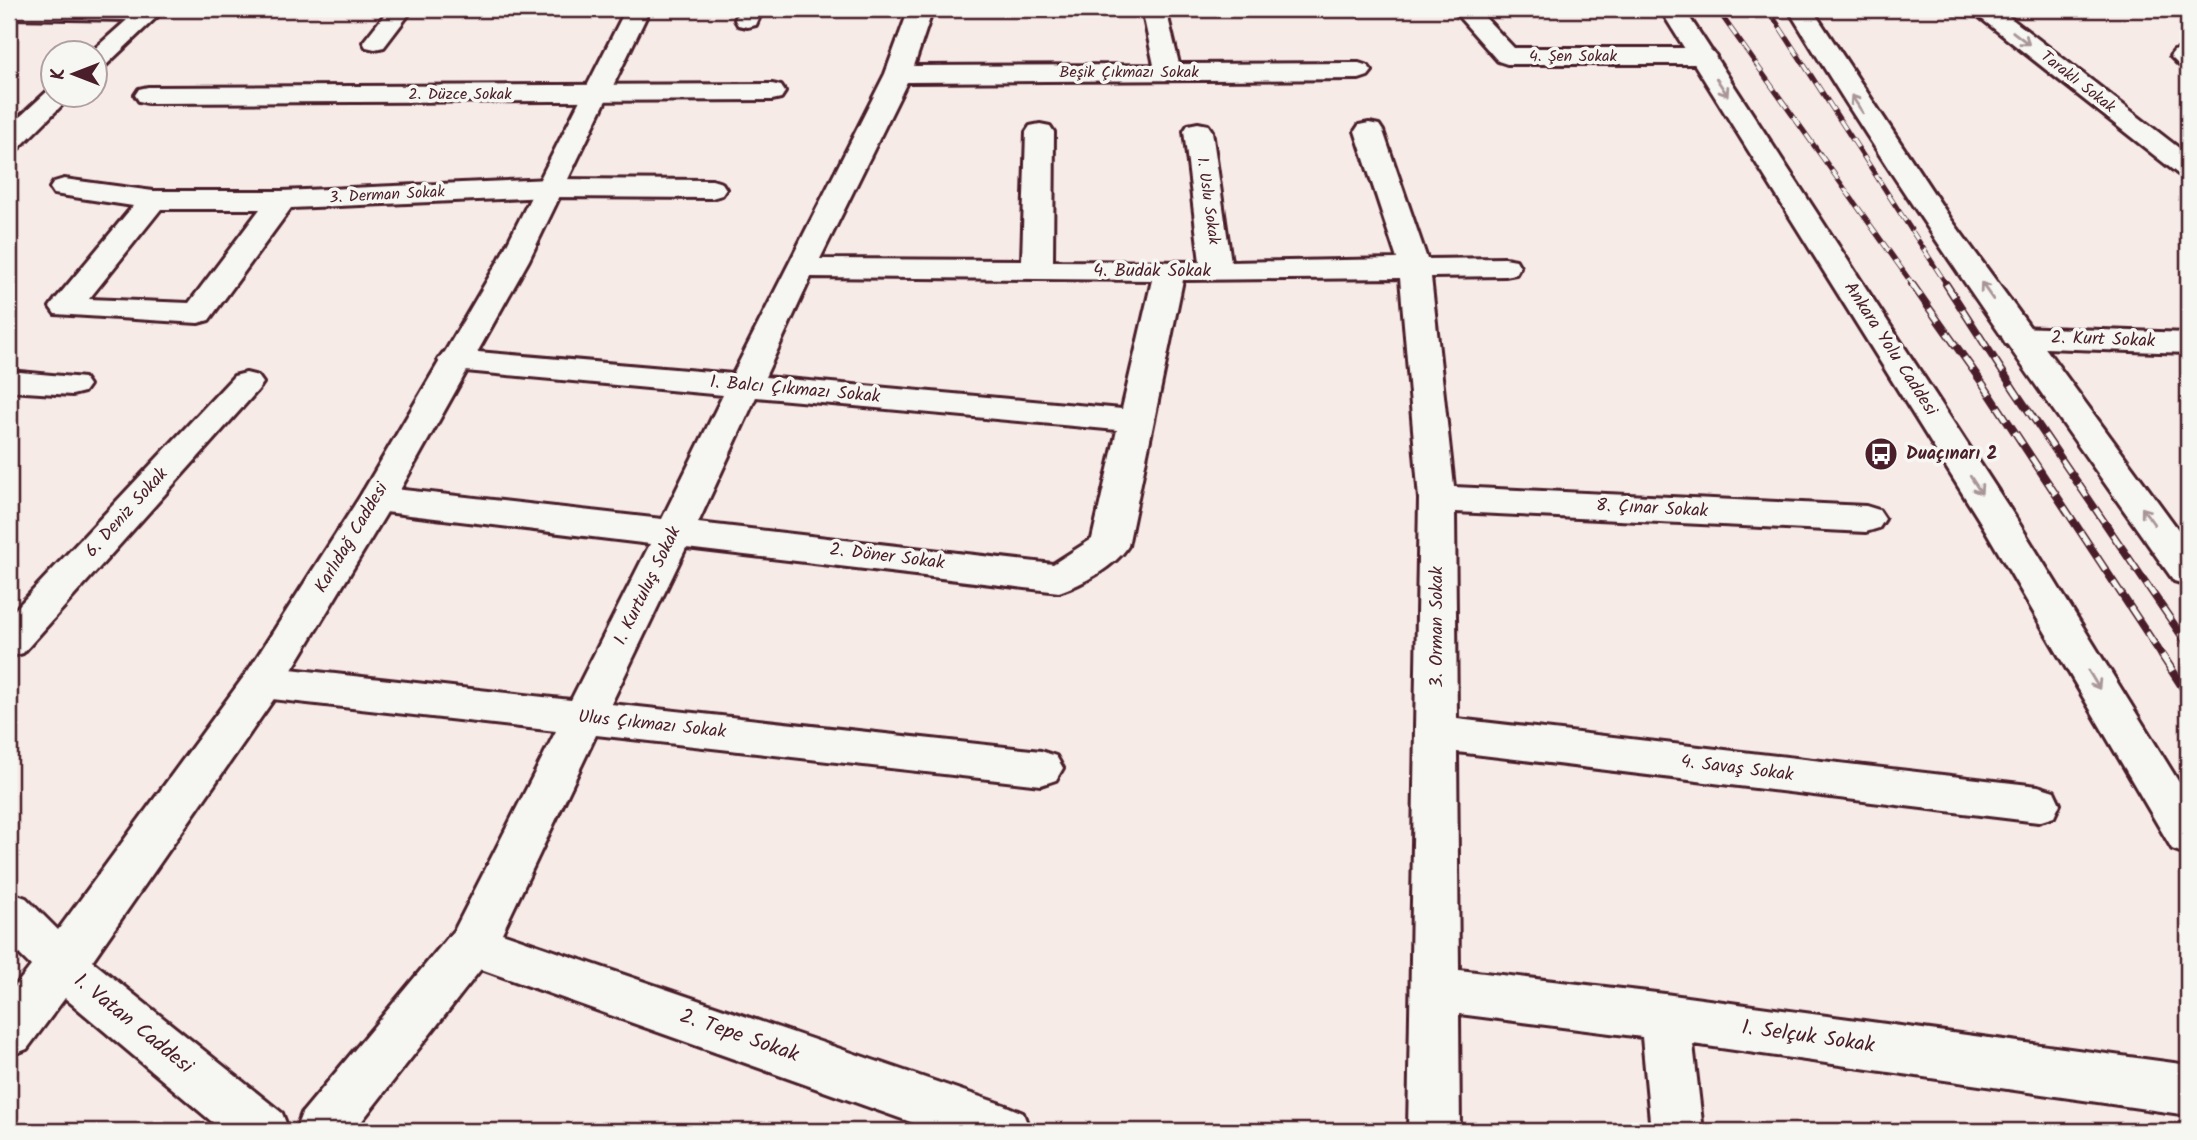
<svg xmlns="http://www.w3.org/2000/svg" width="2197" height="1140" font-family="Kalam,sans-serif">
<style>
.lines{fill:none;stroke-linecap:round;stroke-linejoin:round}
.minor-casing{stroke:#4a1f2b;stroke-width:6}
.major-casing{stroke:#4a1f2b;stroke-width:6}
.highway-casing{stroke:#4a1f2b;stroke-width:6}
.minor{fill:#f6f6f2;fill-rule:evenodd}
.major{fill:#f6f6f2;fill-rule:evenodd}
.highway{fill:#f6f6f2;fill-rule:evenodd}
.rail-far2-casing{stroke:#4a1f2b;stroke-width:5}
.rail-far1-casing{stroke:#4a1f2b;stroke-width:8}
.rail-casing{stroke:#4a1f2b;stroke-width:9}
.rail-far2{stroke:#f6f6f2;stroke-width:3.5;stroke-dasharray:11;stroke-linecap:butt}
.rail-far1{stroke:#f6f6f2;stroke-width:5;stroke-dasharray:15;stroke-linecap:butt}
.rail{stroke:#f6f6f2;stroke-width:6;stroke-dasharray:19;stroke-linecap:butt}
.oneway{stroke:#a99598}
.labels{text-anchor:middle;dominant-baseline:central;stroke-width:7;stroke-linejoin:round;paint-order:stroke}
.far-street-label{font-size:16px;fill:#4a1f2b;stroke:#f6f6f2}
.street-label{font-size:18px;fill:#4a1f2b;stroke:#f6f6f2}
.poi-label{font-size:18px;font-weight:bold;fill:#4a1f2b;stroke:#f6f6f2;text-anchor:start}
.near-street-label{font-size:21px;fill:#4a1f2b;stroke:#f6f6f2}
</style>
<rect width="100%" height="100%" fill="#f7ebe7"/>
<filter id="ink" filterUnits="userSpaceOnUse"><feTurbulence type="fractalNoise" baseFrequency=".0143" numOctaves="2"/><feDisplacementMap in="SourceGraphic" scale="14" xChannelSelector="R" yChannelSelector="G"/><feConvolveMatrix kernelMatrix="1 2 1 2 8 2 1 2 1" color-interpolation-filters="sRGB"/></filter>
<g filter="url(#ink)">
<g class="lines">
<defs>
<g id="minor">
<polygon points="9,9 165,9 103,68 94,71 94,52 91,52 127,20 9,18"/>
<polygon points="389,9 413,9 384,47 375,49 366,47 363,42"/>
<polygon points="739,9 763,9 756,25 747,27 738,25 735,20"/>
<path d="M 909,9 L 933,9 L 914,66 L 1154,65 L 1142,9 L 1166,9 L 1179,64 L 1359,63 L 1368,66 L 1372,71 L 1368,76 L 1359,79 L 907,82 L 820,259 L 1022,260 L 1026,132 L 1030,126 L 1040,124 L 1050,126 L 1054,132 L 1053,261 L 1200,262 L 1184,131 L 1188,125 L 1198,123 L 1208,125 L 1212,131 L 1231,262 L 1397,259 L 1355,131 L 1359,125 L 1369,123 L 1379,125 L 1383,131 L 1427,259 L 1505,258 L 1516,260 L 1520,267 L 1516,274 L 1505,276 L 1431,277 L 1454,487 L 1866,506 L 1879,510 L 1885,519 L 1879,528 L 1866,532 L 1455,512 L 1457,719 L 2038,786 L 2054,791 L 2060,804 L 2054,817 L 2038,822 L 1457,752 L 1459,970 L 1665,994 L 2181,1064 L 2188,1067 L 2188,1111 L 2181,1114 L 1693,1044 L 1703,1131 L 1651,1131 L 1642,1037 L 1459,1014 L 1460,1131 L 1408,1131 L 1419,499 L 1400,278 L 1183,280 L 1128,546 C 1116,566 1081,585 1059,592 L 686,548 L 611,704 L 1041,751 L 1056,756 L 1063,768 L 1056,780 L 1041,785 L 596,735 L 502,933 L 1004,1105 L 1023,1113 L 1030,1131 L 936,1131 L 481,969 L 354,1131 L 295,1131 L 302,1113 L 455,929 L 556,731 L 263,698 L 248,693 L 242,682 L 248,671 L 263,666 L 571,700 L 650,544 L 377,511 L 364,508 L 359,499 L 364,490 L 377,487 L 662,519 L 723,395 L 455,370 L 443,367 L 438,360 L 443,353 L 455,350 L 733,374 L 885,74 ZM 811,277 L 1152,280 L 1122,409 L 765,377 ZM 756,397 L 1117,430 L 1092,539 L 1053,564 L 698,523 Z"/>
<polygon points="1452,9 1477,9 1514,48 1703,48 1712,51 1716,56 1712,61 1703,64 1507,64 1498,61"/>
<polygon points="1951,9 1999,9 2188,155 2188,176 2178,174 1978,16 1954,14"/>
<polygon points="2183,48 2188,50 2188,68 2179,65 2170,56 2174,51"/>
<polygon points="772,84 781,86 785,92 781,98 772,100 148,103 139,101 135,95 139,89 148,87"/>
<polygon points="51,88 52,94 73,94 19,148 9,150 9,127"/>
<path d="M 64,179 L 153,191 L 282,191 L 550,179 L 712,180 L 722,183 L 726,189 L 722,195 L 712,198 L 550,197 L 291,208 L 209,320 L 198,323 L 55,314 L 50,307 L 55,300 L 133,206 L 54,194 L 50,188 L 54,182 ZM 161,209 L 260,209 L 189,303 L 89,299 Z"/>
<polygon points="2018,327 2188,333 2188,353 2018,347 2006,344 2002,337 2006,330"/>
<polygon points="9,371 84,378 89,385 84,392 72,395 9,391"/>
<polygon points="246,373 258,376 263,383 258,390 23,653 9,657 9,616 234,376"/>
</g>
<polygon id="major" points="626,9 650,9 529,260 395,499 278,693 92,961 282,1113 289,1131 223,1131 65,998 27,1049 9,1056 9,994 31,966 9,944 9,892 26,898 58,930 248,671 361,495 499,260"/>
<g id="highway">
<polygon points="1660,9 1684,9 2015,517 2188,797 2188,855 2172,849 1986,531"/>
<path d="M 1788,9 L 1812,9 L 1950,218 L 2188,543 L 2188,585 L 2174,581 C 2041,393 1907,206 1788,9 Z"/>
</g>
</defs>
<use href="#minor" class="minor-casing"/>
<use href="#major" class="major-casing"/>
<use href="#highway" class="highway-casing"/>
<use href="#minor" class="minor"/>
<use href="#major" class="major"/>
<use href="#highway" class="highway"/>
<defs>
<g id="rail-far2">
<polyline points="1717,9 1913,285"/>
<polyline points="1768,9 1947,285"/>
</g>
<g id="rail-far1">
<polyline points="1912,284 1983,384 2163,657"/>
<polyline points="1946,284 2015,391 2188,645"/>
</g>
<polyline id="rail" points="2162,655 2188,695"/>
</defs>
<use href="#rail-far2" class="rail-far2-casing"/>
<use href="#rail-far1" class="rail-far1-casing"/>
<use href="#rail" class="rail-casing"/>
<use href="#rail-far2" class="rail-far2"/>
<use href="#rail-far1" class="rail-far1"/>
<use href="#rail" class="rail"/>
</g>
<defs><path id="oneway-shaft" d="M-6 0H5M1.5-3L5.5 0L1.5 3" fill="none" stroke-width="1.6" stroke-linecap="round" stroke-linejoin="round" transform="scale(1.75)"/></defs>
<g class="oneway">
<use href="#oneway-shaft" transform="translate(2021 38) rotate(38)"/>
<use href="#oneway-shaft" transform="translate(1722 87) rotate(57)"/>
<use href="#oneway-shaft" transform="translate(1857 104) rotate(-123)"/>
<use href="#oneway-shaft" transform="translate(1987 291) rotate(-125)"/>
<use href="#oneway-shaft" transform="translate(1976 485) rotate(57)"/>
<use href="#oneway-shaft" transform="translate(2148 516) rotate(-126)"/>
<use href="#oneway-shaft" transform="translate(2094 680) rotate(59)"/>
</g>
</g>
<defs>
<symbol id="bus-disc" viewBox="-11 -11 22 22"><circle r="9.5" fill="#4a1f2b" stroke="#f6f6f2"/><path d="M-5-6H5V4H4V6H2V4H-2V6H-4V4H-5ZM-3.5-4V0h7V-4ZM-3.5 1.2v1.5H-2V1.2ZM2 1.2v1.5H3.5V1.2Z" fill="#fff"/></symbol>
</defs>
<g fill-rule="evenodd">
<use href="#bus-disc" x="1862" y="435" width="38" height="38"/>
</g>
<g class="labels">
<g class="far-street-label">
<text x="1573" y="56">4. Şen Sokak</text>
<text x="1129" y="72">Beşik Çıkmazı Sokak</text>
<text transform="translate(2078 82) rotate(38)">Taraklı Sokak</text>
<text x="460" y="94">2. Düzce Sokak</text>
<text transform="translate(387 195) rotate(-3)">3. Derman Sokak</text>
<text transform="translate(1208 201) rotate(82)">1. Uslu Sokak</text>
</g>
<g class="street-label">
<text x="1152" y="271">4. Budak Sokak</text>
<text transform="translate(2103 340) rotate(2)">2. Kurt Sokak</text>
<text transform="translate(1890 349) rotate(57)">Ankara Yolu Caddesi</text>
<text transform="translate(795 390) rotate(5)">1. Balcı Çıkmazı Sokak</text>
<text transform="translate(1652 509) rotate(3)">8. Çınar Sokak</text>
<text transform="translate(127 513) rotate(-48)">6. Deniz Sokak</text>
<text transform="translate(352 538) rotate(-59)">Karlıdağ Caddesi</text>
<text transform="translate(887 557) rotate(7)">2. Döner Sokak</text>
<text transform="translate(648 586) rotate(-64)">1. Kurtuluş Sokak</text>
<text transform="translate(1437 627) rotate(-90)">3. Orman Sokak</text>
<text transform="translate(652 725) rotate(6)">Ulus Çıkmazı Sokak</text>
<text transform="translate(1737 769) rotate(7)">4. Savaş Sokak</text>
</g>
<g class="poi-label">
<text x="1906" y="454">Duaçınarı 2</text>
</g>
<g class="near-street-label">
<text transform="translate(133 1024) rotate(39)">1. Vatan Caddesi</text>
<text transform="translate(739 1036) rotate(19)">2. Tepe Sokak</text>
<text transform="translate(1808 1037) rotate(8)">1. Selçuk Sokak</text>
</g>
</g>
<rect width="2197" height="1140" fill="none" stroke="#f6f6f2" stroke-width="35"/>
<rect x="18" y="18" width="2162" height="1105" fill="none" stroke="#4a1f2b" stroke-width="2.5" filter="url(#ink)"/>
<g transform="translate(74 74) rotate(270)"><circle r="33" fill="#f6f6f2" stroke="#b1a0a2" stroke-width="2"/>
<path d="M0-5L12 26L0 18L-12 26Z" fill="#4a1f2b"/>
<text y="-10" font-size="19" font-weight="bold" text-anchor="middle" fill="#4a1f2b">K</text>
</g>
</svg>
